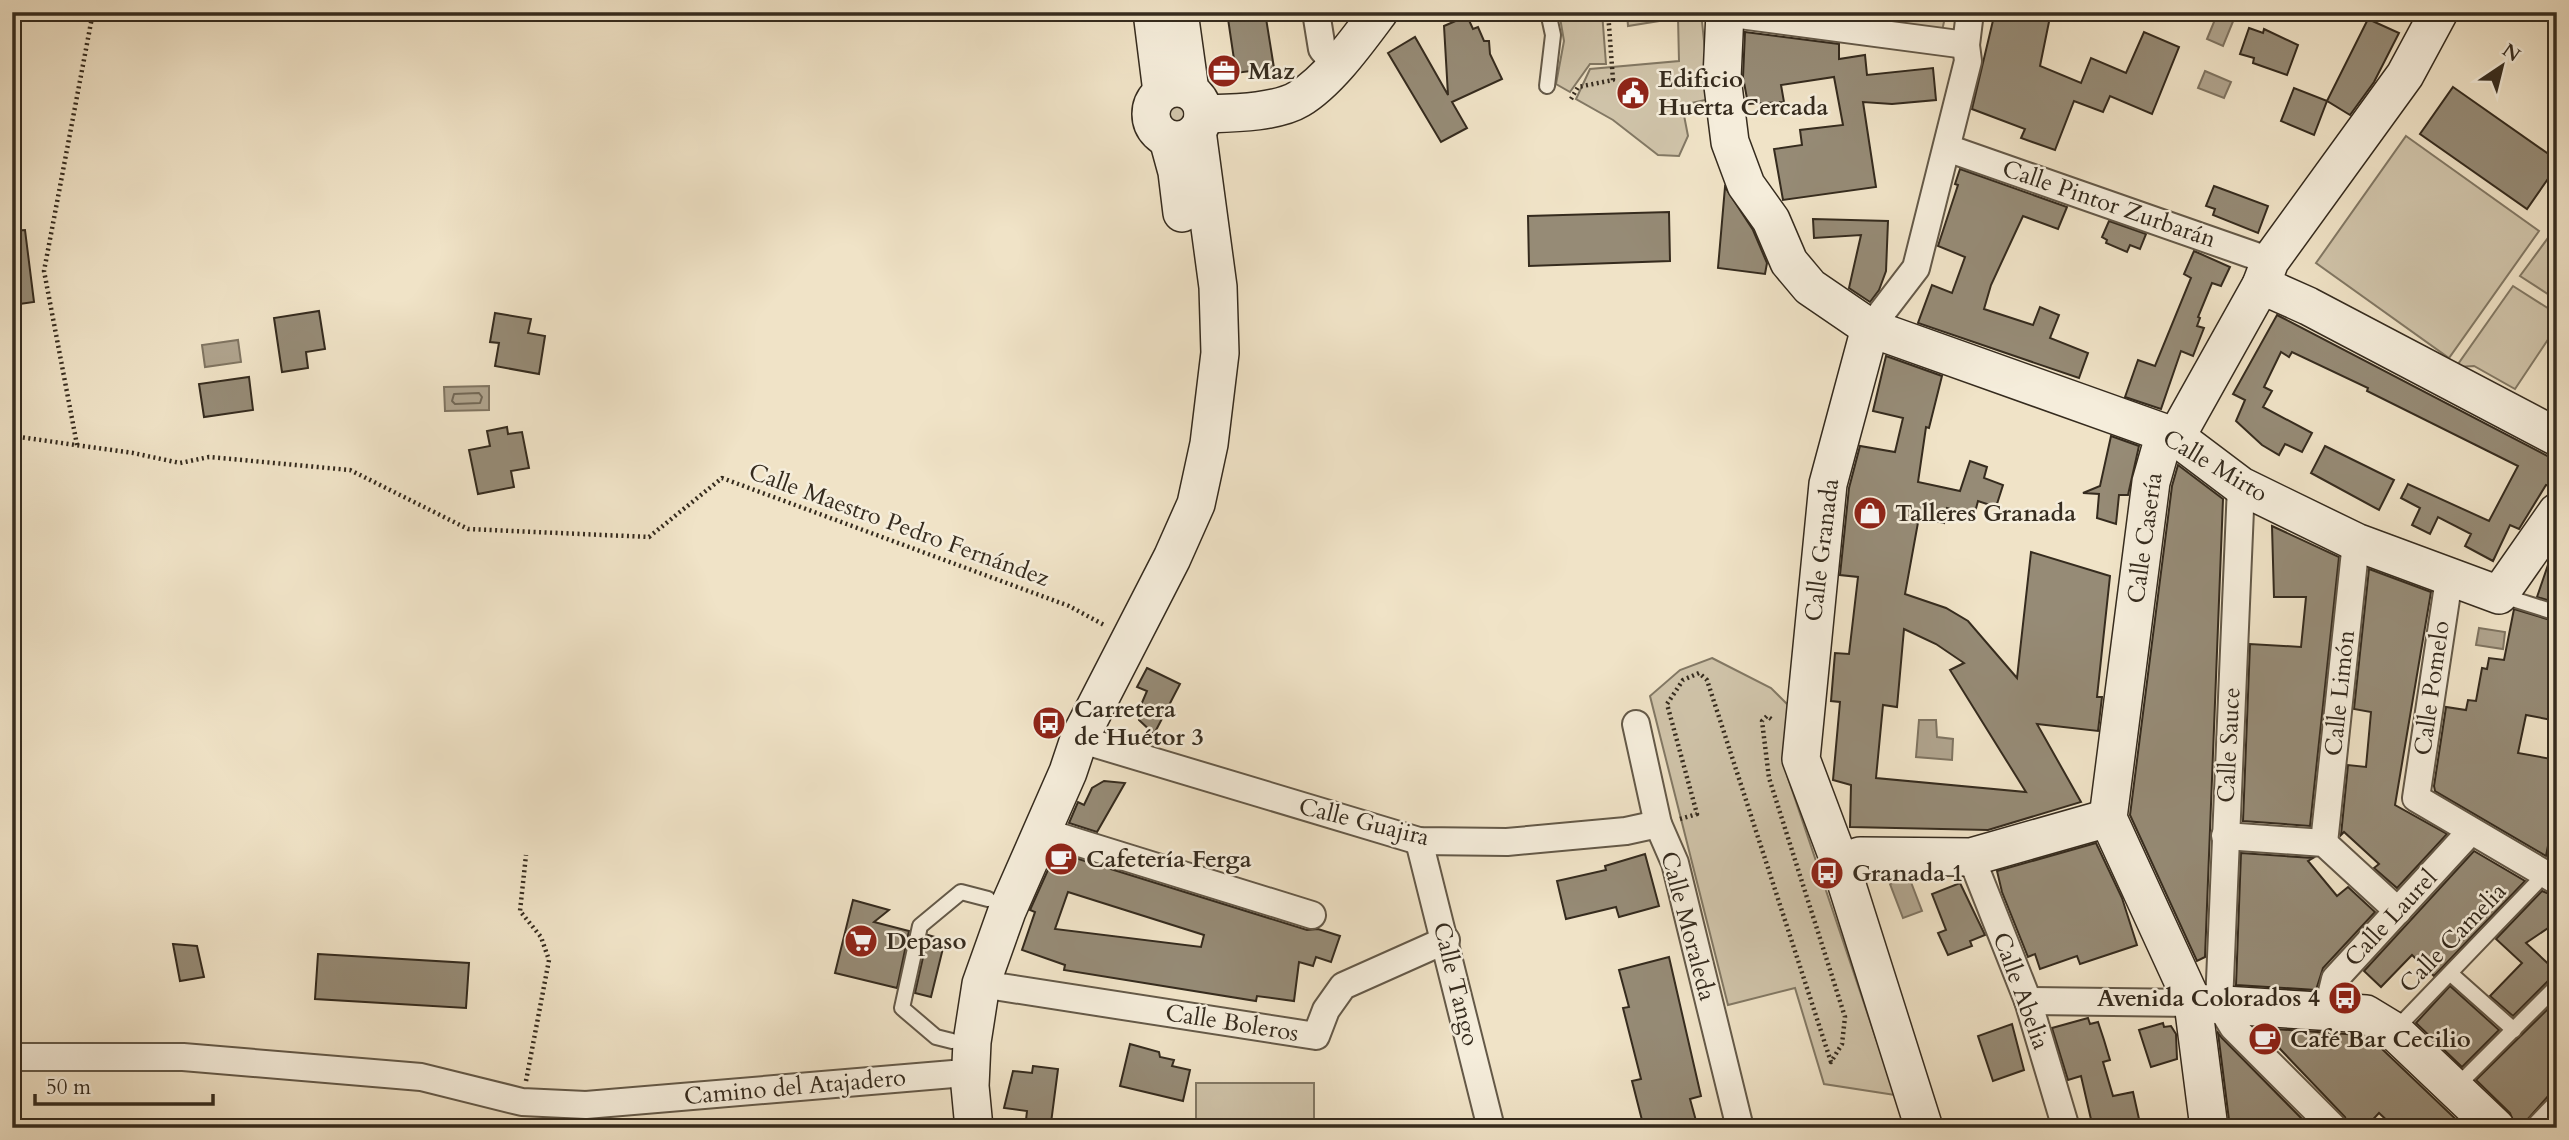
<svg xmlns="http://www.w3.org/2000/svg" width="2569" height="1140" font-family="Cardo,serif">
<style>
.green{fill:#d0c4aa;stroke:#827864;stroke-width:2}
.water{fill:#b0a48e;stroke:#7f7461;stroke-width:2}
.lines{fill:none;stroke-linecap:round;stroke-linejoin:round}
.shore{stroke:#726856;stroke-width:2}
.building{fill:#968b76;stroke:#352b1e;stroke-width:2;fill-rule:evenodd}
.lane-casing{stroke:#645948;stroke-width:18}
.street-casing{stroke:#645948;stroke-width:30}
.secondary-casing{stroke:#352b1e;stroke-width:40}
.path{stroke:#352b1e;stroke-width:4.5;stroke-dasharray:2 3.5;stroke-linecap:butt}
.lane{stroke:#f5eddb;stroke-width:14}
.street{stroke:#f5eddb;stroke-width:26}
.secondary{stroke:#f5eddb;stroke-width:37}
.labels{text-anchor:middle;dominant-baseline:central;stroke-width:5;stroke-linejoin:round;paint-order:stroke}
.poi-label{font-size:24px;font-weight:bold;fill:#352b1e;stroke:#f5eddb;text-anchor:start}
.street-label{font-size:24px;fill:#352b1e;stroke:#f5eddb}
</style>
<rect width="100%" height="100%" fill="#f0e3c7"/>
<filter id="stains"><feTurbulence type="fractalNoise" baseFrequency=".00286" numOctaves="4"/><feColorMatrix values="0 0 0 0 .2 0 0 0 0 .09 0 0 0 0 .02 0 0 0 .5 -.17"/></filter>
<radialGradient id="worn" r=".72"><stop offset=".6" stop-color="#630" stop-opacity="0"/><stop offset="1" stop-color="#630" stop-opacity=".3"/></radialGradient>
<g class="green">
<polygon points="1559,12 1602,12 1606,64 1590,64 1570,92 1556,84 1564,41"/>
<polygon points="1627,12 1701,12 1710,99 1682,105 1688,136 1679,156 1658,155 1613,120 1576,99 1590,69 1679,61 1678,18 1628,26"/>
<polygon points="1744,12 1946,12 1940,41"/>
<polygon points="1172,101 1188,107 1183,127 1166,124 1162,116 1165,107"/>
<polygon points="2406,136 2539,231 2449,358 2316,263"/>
<polygon points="2556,227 2557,227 2557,300 2520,276"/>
<polygon points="2513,286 2557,314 2557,326 2515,389 2474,366 2456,367"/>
<polygon points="1712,658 1771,688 1788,705 1787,775 1895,1095 1824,1084 1795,988 1728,1005 1650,696 1680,670"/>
<rect x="1196" y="1083" width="118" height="45"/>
</g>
<g class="water">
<polygon points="2218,12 2234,19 2223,46 2207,39"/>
<polygon points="2205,71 2231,82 2224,98 2198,88"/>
<polygon points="238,340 241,362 205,367 202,345"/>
<polygon points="489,386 489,410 445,411 444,387"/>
<polygon points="2479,628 2505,632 2503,649 2476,645"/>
<polygon points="1919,720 1936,720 1937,737 1953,739 1952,760 1916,757"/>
<polygon points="1909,877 1922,911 1903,918 1890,884"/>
</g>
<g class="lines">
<polygon class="shore" points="479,393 482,397 480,403 455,404 452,401 454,394"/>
</g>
<g class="building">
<polygon points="1227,12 1265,12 1274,68 1236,73"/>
<polygon points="1995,12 2051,12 2040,66 2081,83 2091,58 2126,73 2144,32 2179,47 2152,114 2110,96 2103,112 2074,101 2055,150 2021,138 2025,129 1972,109"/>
<polygon points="1467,16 1473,29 1478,27 1484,41 1489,41 1490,54 1502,79 1452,102 1467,128 1441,142 1388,53 1415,37 1448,95 1444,26"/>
<polygon points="2368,19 2399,33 2374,82 2350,115 2327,101 2314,135 2281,121 2294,88 2327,101"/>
<polygon points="2249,28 2263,33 2264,29 2298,45 2287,75 2253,63 2254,58 2240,54"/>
<polygon points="1745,32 1839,44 1839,59 1865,55 1867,75 1933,68 1936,100 1892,104 1863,102 1876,187 1783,200 1774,149 1802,145 1800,130 1843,125 1834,77 1781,85 1784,102 1748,104 1743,77"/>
<polygon points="2453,87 2557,160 2557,166 2527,209 2420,134"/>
<polygon points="1960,169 2067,207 2058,229 2023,216 1991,285 1984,309 2033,325 2040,307 2059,315 2050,338 2088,353 2079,378 1918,323 1932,285 1952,293 1965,257 1938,246 1958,185 1955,184"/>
<polygon points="2214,186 2268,206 2258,233 2213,215 2215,209 2206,206"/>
<polygon points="1725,187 1753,230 1767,263 1765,274 1718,268"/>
<polygon points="1669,212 1670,261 1529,266 1528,216"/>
<polygon points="1813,219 1888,221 1886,271 1879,290 1870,302 1849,288 1861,235 1814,238"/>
<polygon points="2109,221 2146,234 2140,249 2130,245 2127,252 2106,243 2107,240 2102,237"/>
<polygon points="25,230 34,302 12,305 12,231"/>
<polygon points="2194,251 2230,267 2221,286 2212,283 2198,317 2200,318 2197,326 2204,328 2193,356 2181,351 2161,409 2125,397 2138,360 2155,366 2191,278 2184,274"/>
<polygon points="319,311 325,349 306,352 308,368 282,372 274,318"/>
<polygon points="495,313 531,319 528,333 545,336 539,374 495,366 499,343 490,342"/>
<polygon points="2277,315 2557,461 2557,477 2552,487 2546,485 2519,529 2510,525 2493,561 2465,546 2471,534 2438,517 2430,534 2412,525 2420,508 2401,498 2408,484 2489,521 2518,466 2367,391 2368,388 2292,352 2289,357 2281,352 2264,387 2272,391 2263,407 2312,433 2302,452 2285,444 2279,455 2262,445 2236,421 2245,400 2233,394"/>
<path d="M 1886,356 L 1942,376 L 1929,428 L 1926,427 L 1918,482 L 1960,491 L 1970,461 L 1987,467 L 1984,478 L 2003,485 L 1996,507 L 1978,501 L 1974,516 L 1947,508 L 1944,523 L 1919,517 L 1905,594 L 1946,608 L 1968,621 L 2017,678 L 2031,552 L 2110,576 L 2097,697 L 2102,697 L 2098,731 L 2037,724 L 2081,802 L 1988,830 L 1850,827 L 1851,785 L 1833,780 L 1840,702 L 1831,701 L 1835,653 L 1849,654 L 1858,577 L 1840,575 L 1849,488 L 1860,446 L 1895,452 L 1903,418 L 1873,411 ZM 1904,629 L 1936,644 L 1964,663 L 1950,670 L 2026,792 L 1876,778 L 1883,705 L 1897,707 Z"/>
<polygon points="249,377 253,410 204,417 199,384"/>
<polygon points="507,427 508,434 522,432 529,468 511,471 514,487 478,494 469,450 490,446 487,431"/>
<polygon points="2111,436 2139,446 2128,495 2119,495 2116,524 2097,518 2099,494 2083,493 2100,486"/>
<polygon points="2325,446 2394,480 2379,510 2311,473"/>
<polygon points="2178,465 2223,499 2205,957 2197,961 2130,815 2172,486"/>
<polygon points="2272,526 2339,557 2310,826 2243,821 2250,644 2301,647 2306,597 2274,597"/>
<polygon points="2557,549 2557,603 2537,597 2550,559"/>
<polygon points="2369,569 2431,592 2395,805 2447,834 2397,888 2374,868 2379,864 2344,832 2341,835 2348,765 2366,767 2371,712 2354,709"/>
<polygon points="2514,609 2557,622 2557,721 2526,715 2518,753 2557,760 2557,800 2546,856 2435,791 2434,786 2446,707 2466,710 2468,700 2476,701 2482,668 2487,669 2489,658 2504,660"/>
<polygon points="1147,668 1180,684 1154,734 1139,720 1138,712 1147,691 1137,687"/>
<polygon points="1104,781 1125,783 1097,832 1069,823 1078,802 1084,805 1092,788"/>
<polygon points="2096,843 2122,898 2137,945 2080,964 2077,956 2040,969 2035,954 2028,957 2002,892 1997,871"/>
<polygon points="2474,851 2525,881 2434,976 2412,955 2381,987 2364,971"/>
<path d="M 1056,852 L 1307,930 L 1318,929 L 1340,936 L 1331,962 L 1316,957 L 1313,966 L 1299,962 L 1294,1001 L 1257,996 L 1256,1001 L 1064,970 L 1065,965 L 1022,950 L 1035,912 L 1030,910 ZM 1068,892 L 1204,935 L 1201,947 L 1055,929 Z"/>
<polygon points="2241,853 2313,858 2308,861 2337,896 2348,887 2375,912 2323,968 2316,990 2236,985"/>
<polygon points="1645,854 1659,906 1619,917 1616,907 1566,919 1557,881 1606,870 1605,866"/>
<polygon points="1960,883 1985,935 1970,941 1972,946 1948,955 1938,933 1946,930 1932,894"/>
<polygon points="2542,891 2557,897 2557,922 2526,943 2557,972 2557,977 2550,979 2513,1016 2490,996 2522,963 2496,939"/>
<polygon points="853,900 889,910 874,922 909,931 897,988 835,973"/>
<polygon points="928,935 945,940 931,997 915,993"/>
<polygon points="173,944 197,946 204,977 180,981"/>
<polygon points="318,954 469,963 466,1008 315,999"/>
<polygon points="1669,957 1701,1096 1690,1099 1698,1128 1644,1128 1632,1081 1641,1079 1623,1008 1629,1007 1619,970"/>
<polygon points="2450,986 2499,1030 2462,1067 2416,1023"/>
<polygon points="2557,1000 2557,1092 2550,1094 2520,1128 2516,1128 2510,1113 2476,1080"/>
<polygon points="2088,1018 2090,1024 2098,1022 2104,1040 2110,1060 2103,1062 2113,1096 2133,1092 2141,1128 2093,1128 2081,1076 2068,1080 2052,1028"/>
<polygon points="2163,1023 2164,1027 2171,1026 2176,1034 2177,1059 2151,1067 2139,1030"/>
<polygon points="2012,1024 2024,1070 1993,1081 1978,1036"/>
<polygon points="2260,1028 2360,1035 2381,1048 2465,1128 2395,1128 2379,1113 2365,1128 2349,1128 2345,1117"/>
<polygon points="2218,1033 2222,1038 2311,1128 2230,1128"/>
<polygon points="1130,1044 1159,1052 1160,1057 1174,1060 1172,1066 1190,1070 1183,1101 1120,1086"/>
<polygon points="1033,1066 1058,1069 1051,1123 1026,1120 1027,1111 1004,1108 1013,1071 1032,1073"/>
</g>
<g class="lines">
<defs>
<g id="lane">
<polyline points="1547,86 1553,35 1548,12"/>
<polyline points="2500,595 2557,613"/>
<polyline points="2552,879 2557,851"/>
<polyline points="2451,974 2514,1030"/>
<polyline points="2395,1030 2544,875"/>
<polyline points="952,1041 936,1037 902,1008 920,926 961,892 988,899"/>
<polyline points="2456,1087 2557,986"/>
<polyline points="2531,1128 2557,1101"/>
</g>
<g id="street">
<polyline points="1316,12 1322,49 1336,66"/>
<polyline points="1725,13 1966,45"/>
<polyline points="1947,148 2270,261"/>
<polyline points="1870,328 1916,268 1968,61 1966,45 1970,12"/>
<polyline points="2241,486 2219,1004 2233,1027 2334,1128"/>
<polyline points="2449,579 2416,798 2557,881"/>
<polyline points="1636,724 1658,824 1675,863 1740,1128"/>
<polyline points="1079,739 1419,841 1507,842 1626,831 1658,824"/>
<polyline points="1041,831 1312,915"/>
<polyline points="2225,836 2324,843 2398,911"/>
<polyline points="1419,841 1491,1128"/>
<polyline points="2324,843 2356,542"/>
<polyline points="1971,857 2028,1001 2066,1128"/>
<polyline points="981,984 1316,1036 1326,1010 1343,986 1446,940"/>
<polyline points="2028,1001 2193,1003"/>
<polyline points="2327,1012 2335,979 2470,832"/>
<polyline points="12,1057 183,1057 421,1077 522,1102 586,1105 953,1074"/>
</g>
<g id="secondary">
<polyline points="1152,12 1162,92"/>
<polyline points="1179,12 1190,91"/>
<polyline points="1725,12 1722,78 1730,142 1746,185 1771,220 1789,262 1810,287 1870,328 2176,437 2241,486 2356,542 2499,595 2557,512"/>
<circle cx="1177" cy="114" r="26"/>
<path d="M 1203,114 C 1230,113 1276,113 1299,99 C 1329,81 1358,40 1379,12"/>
<polyline points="1168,139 1177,172 1182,213"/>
<polyline points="2261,285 2308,306 2557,437"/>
<polyline points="1870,328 1828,484 1801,759 1840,863 1924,1128"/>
<polyline points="1840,863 1860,856 1971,857 2108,818"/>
<polyline points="2193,1003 2366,1014 2394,1031 2496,1128"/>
<polyline points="974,1128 970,1086 972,1042 981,984 1007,911 1068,772 1079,739 1172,558 1196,504 1209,444 1220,353 1218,287 1197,131"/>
<polyline points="2209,1128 2193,1003 2108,818 2151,482 2161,447 2176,437 2261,285 2270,261 2405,75 2439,12"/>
</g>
</defs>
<use href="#lane" class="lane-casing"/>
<use href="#street" class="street-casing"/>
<use href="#secondary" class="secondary-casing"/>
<g class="path">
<polyline points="1571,99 1578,87 1613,80 1608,12"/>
<polyline points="12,436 133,453 180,463 209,457 350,470 468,529 649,537 722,478 1069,606 1106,626"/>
<polyline points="77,445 44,271 93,12"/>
<polyline points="1680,819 1697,814 1667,704 1683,680 1699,673 1707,680 1831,1062 1842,1044 1845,1017 1769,778 1762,721 1767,716 1774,721"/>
<polyline points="526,1081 549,960 541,937 520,911 526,855"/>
</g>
<use href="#lane" class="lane"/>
<use href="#street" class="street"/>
<use href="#secondary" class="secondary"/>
</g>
<defs>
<symbol id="office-disc" viewBox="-11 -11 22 22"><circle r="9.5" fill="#8f2418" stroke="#f5eddb"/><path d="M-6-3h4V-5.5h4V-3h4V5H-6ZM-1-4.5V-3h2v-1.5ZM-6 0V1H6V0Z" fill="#fff"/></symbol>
<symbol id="civic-disc" viewBox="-11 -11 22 22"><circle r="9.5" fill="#8f2418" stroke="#f5eddb"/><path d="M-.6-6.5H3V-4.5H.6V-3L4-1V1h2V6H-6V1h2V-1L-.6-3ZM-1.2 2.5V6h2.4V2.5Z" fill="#fff"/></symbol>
<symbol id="shop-disc" viewBox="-11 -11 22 22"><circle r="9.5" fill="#8f2418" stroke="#f5eddb"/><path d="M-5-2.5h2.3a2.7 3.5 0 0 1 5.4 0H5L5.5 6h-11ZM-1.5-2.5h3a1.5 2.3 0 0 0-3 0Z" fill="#fff"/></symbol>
<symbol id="bus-disc" viewBox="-11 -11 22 22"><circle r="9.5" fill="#8f2418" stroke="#f5eddb"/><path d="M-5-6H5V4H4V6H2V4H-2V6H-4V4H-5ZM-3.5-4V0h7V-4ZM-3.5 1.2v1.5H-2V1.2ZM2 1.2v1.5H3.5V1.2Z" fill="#fff"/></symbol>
<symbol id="cafe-disc" viewBox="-11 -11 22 22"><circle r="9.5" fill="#8f2418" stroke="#f5eddb"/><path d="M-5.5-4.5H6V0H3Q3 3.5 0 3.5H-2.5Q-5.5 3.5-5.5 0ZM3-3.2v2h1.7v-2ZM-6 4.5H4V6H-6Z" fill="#fff"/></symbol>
<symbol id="supermarket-disc" viewBox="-11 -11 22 22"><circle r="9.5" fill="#8f2418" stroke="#f5eddb"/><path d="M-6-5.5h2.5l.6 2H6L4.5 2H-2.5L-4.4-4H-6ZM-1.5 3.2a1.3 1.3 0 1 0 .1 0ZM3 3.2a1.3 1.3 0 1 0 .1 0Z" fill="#fff"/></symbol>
</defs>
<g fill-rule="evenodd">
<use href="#office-disc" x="1205" y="52" width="38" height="38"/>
<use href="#civic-disc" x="1614" y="74" width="38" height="38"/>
<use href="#shop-disc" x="1851" y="494" width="38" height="38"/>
<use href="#bus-disc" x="1030" y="704" width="38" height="38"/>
<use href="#cafe-disc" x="1042" y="840" width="38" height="38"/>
<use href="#bus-disc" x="1808" y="854" width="38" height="38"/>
<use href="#supermarket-disc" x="842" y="922" width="38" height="38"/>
<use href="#bus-disc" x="2326" y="979" width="38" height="38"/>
<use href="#cafe-disc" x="2246" y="1020" width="38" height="38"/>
</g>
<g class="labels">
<g class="poi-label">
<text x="1248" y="71">Maz</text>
<text x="1658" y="79">Edificio<tspan x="1658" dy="28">Huerta Cercada</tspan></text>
<text x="1895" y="513">Talleres Granada</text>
<text x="1074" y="709">Carretera<tspan x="1074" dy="28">de Huétor 3</tspan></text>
<text x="1086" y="859">Cafetería Ferga</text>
<text x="1852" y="873">Granada 1</text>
<text x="886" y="941">Depaso</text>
<text x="2320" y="998" text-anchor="end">Avenida Colorados 4</text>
<text x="2290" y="1039">Café Bar Cecilio</text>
</g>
<g class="street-label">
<text transform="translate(2109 204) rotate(19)">Calle Pintor Zurbarán</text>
<text transform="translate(2215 466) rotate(31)">Calle Mirto</text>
<text transform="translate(899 525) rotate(20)">Calle Maestro Pedro Fernández</text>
<text transform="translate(2145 538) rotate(-82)">Calle Casería</text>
<text transform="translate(1822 550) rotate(-83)">Calle Granada</text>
<text transform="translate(2432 688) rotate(-82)">Calle Pomelo</text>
<text transform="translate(2340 693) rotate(-84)">Calle Limón</text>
<text transform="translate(2229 745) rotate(-87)">Calle Sauce</text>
<text transform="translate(1364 822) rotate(14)">Calle Guajira</text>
<text transform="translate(2391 918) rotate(-47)">Calle Laurel</text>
<text transform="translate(1688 926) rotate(75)">Calle Moraleda</text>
<text transform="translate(2453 938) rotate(-46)">Calle Camelia</text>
<text transform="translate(1456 984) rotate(76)">Calle Tango</text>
<text transform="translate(2021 991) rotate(70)">Calle Abelia</text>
<text transform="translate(1232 1023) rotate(9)">Calle Boleros</text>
<text transform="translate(795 1087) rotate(-5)">Camino del Atajadero</text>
</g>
</g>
<rect width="2569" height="1140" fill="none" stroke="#f0e3c7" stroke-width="42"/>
<rect x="14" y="14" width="2541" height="1112" fill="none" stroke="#352b1e" stroke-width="3.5"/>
<rect x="21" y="21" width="2527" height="1098" fill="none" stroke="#352b1e" stroke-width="2"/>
<g transform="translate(2502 66) rotate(35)" stroke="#f5eddb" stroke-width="5" paint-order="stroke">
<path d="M0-5L12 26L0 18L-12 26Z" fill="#352b1e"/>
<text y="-10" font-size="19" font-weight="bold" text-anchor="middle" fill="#352b1e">N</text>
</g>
<path d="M35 1094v10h178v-10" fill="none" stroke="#352b1e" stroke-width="3.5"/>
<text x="46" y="1094" font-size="21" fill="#352b1e" stroke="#f5eddb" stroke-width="5" paint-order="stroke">50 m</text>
<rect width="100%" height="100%" filter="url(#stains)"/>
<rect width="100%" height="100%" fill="url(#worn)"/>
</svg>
